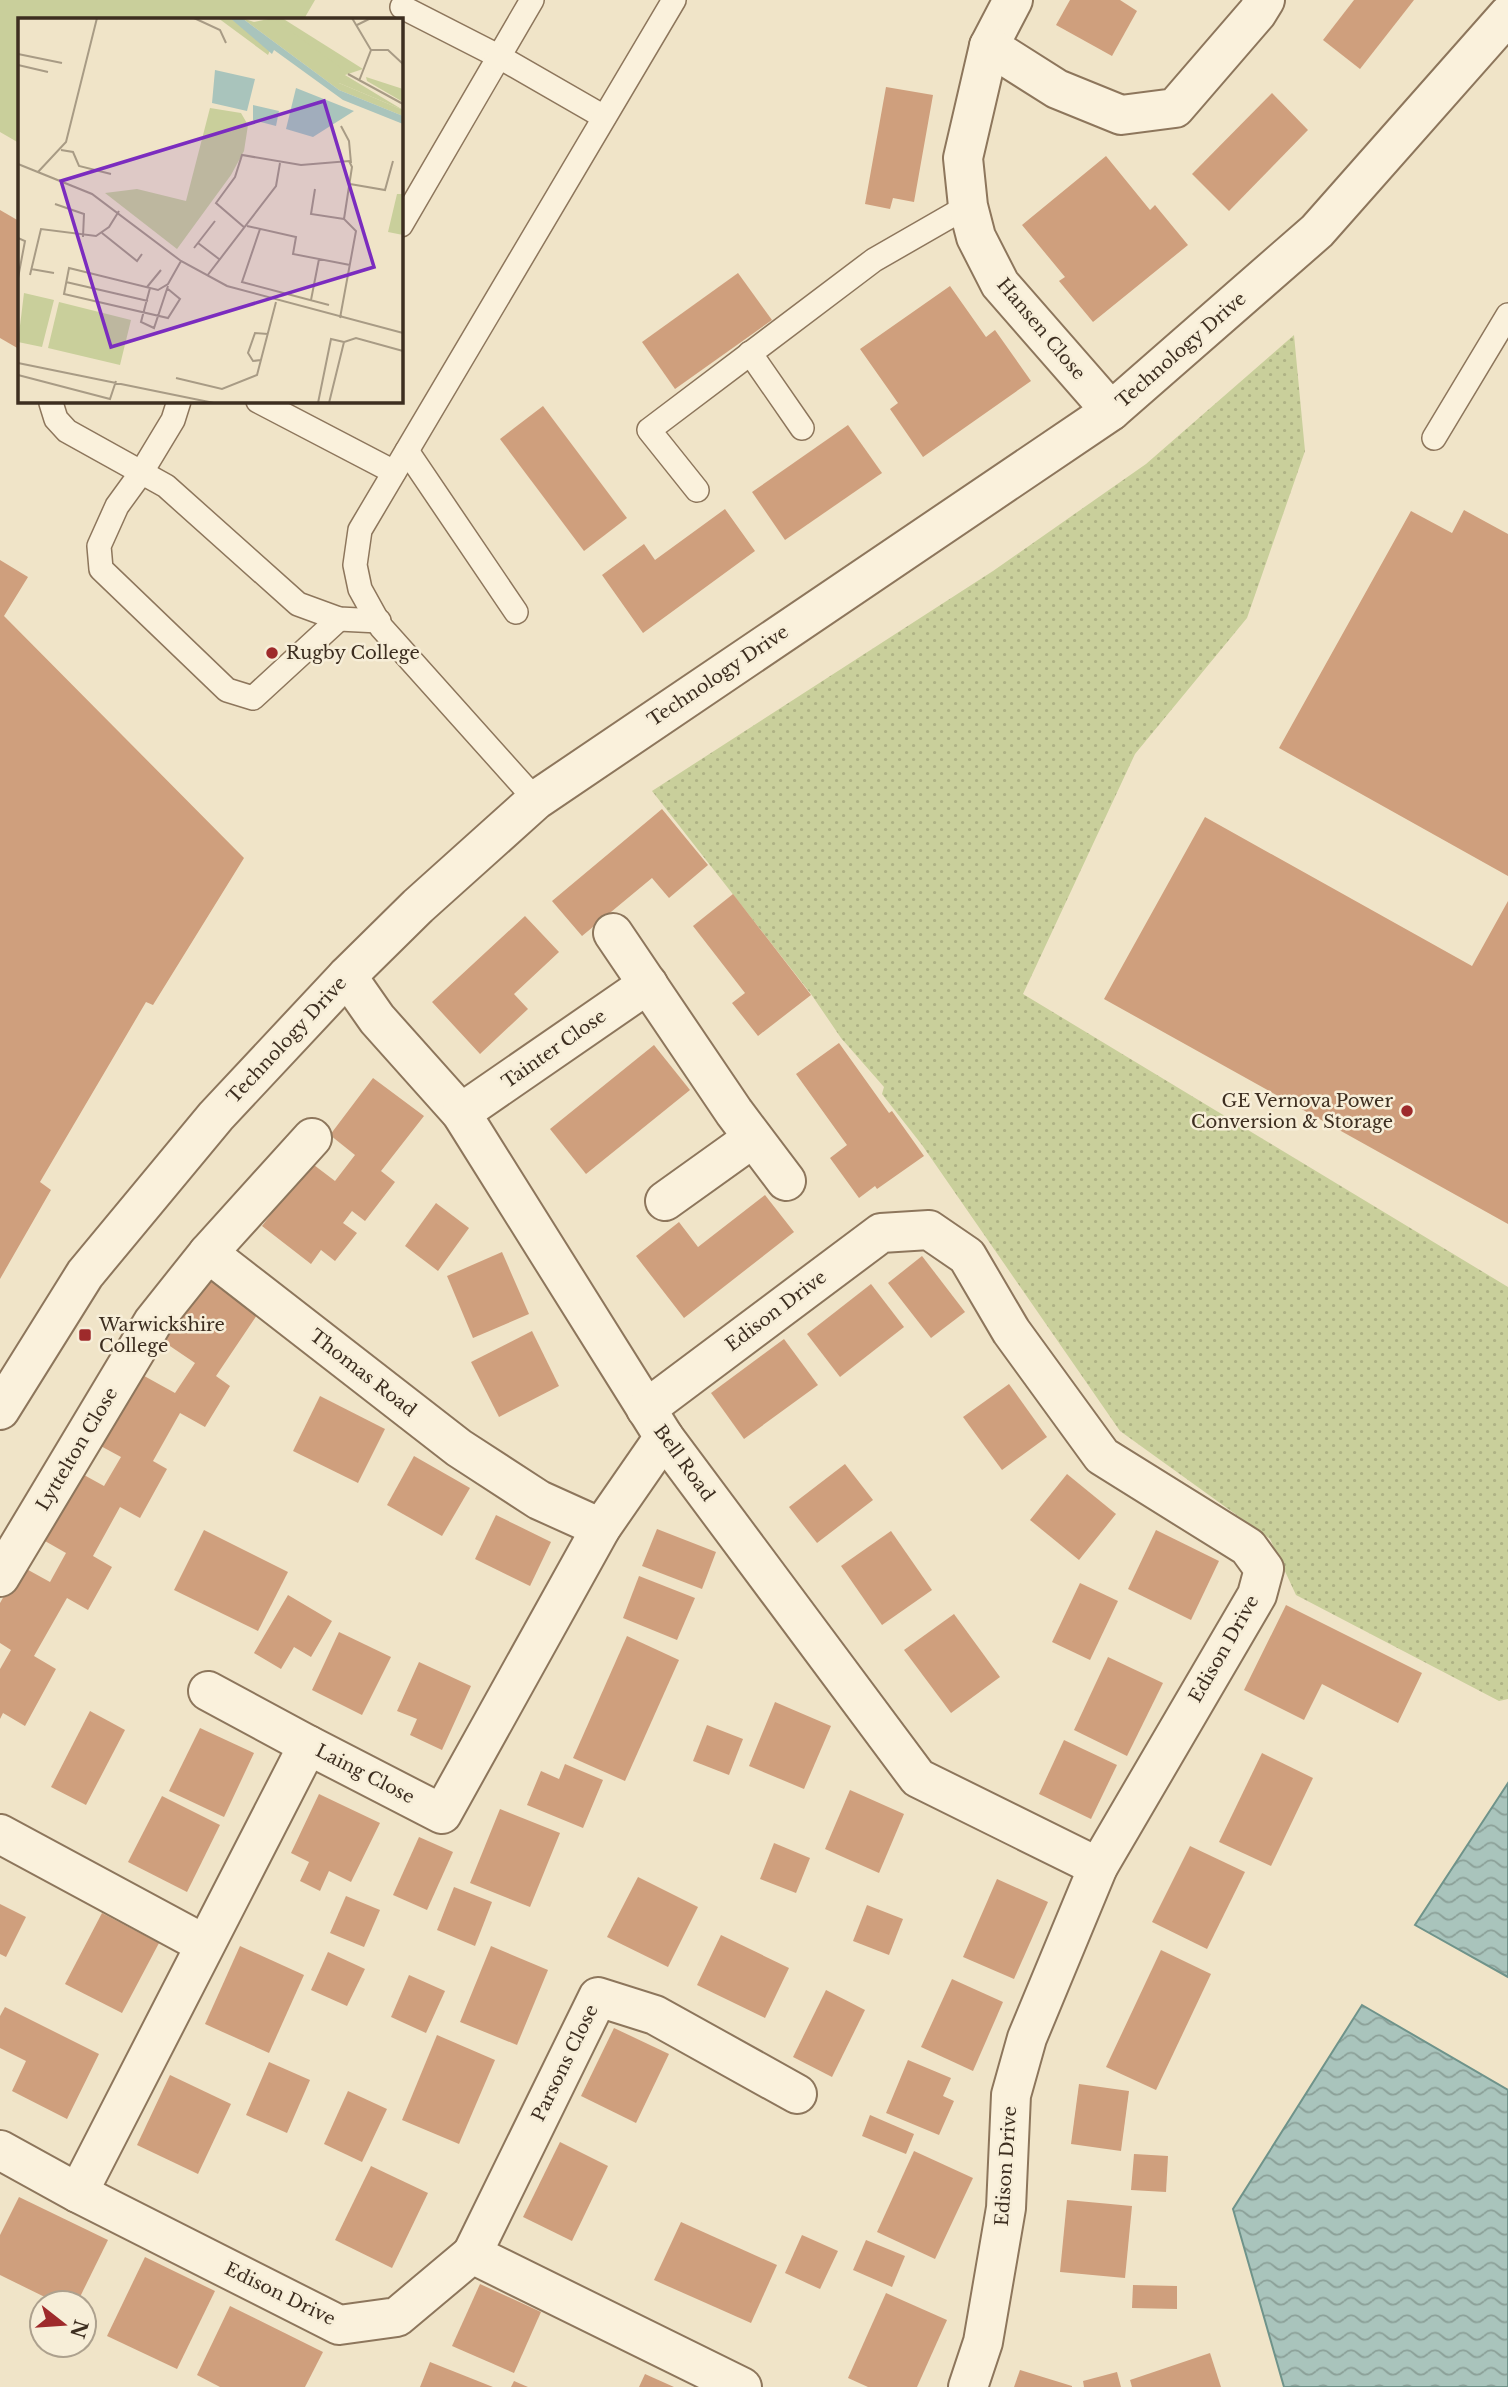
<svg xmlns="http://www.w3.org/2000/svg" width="1508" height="2387" font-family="'Libre Baskerville',serif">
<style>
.grass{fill:#c9cf9b}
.park{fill:url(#park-dots)}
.water{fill:url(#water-waves);stroke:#6f938a;stroke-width:2}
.building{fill:#cf9f7d}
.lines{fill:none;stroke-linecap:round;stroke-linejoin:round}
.service-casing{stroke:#8d765c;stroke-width:26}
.minor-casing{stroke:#8d765c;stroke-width:42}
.tertiary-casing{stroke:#8d765c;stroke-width:42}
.service{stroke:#faf1dc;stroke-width:23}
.minor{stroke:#faf1dc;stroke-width:38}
.tertiary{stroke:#faf1dc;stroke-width:38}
.poi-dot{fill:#9e2a2b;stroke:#f7eed8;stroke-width:2.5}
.labels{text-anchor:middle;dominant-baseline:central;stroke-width:5;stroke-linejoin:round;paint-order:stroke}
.street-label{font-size:18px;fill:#3d2e20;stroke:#f7eed8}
.poi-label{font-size:18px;fill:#3d2e20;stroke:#f7eed8;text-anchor:start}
.inset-road{fill:none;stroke:#a89b85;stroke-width:2}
.view{fill:#7b2cbf;fill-opacity:0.15;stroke:#7b2cbf;stroke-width:3.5}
.inset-edge{fill:none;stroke:#3d2e20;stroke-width:3.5}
</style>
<defs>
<pattern id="park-dots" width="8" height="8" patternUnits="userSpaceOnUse" patternTransform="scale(1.75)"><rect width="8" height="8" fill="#c9cf9b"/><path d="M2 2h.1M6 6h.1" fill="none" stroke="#aeb285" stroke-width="1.8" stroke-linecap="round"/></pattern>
<pattern id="water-waves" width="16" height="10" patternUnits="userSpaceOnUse" patternTransform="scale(1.75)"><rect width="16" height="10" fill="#a9c4bc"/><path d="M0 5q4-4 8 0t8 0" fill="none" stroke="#8ba098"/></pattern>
</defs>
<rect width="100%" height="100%" fill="#f0e4c8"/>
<polygon class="grass" points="0,0 315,0 304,19 19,19 19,143 0,132"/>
<polygon class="park" points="1294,335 1305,451 1247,618 1135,754 1023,994 1508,1287 1508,1699 1499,1701 1296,1595 1270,1539 1120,1431 922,1145 882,1094 884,1087 841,1038 811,994 652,791 993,571 1146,464"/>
<g class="water">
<polygon points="1508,1783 1508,1977 1415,1925"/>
<polygon points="1362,2005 1508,2090 1508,2387 1284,2387 1233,2209"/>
</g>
<g class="building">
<polygon points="1070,0 1120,0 1137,11 1112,56 1056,25"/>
<polygon points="1354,0 1414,0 1360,69 1323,40"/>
<polygon points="886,87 933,95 914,202 893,198 890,209 865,204"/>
<polygon points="1272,93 1308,130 1229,211 1192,174"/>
<polygon points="1106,156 1150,210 1155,205 1188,245 1093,322 1059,281 1065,277 1022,225"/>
<polygon points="0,210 19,221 19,349 0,338"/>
<polygon points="738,273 772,320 675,389 642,342"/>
<polygon points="950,286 986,337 995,330 1031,381 923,457 890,409 898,403 860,349"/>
<polygon points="543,406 627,518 584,551 500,439"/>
<polygon points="848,425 882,473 785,540 752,492"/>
<polygon points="725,509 755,551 643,633 602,575 644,544 655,560"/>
<polygon points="1464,510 1508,534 1508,876 1279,748 1411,511 1452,533"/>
<polygon points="0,560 28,577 4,616 244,858 153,1005 146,1002 40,1182 51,1190 0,1279"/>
<polygon points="662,809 708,865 669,898 652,878 582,936 552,901"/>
<polygon points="1205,817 1472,966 1508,901 1508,1224 1104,999"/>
<polygon points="733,894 811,995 758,1036 732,1003 745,993 693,926"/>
<polygon points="525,916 559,952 514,994 528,1009 480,1054 432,1002"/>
<polygon points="839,1043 889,1113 892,1111 924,1156 877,1189 875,1186 859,1198 830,1158 847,1145 796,1074"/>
<polygon points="654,1045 690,1090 586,1174 550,1129"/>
<polygon points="373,1078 424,1116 381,1171 395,1182 365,1221 352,1211 343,1223 357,1233 335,1261 321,1250 311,1264 262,1226 310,1162 335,1181 355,1155 330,1135"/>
<polygon points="765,1195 794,1232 684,1318 636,1256 679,1222 698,1247"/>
<polygon points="436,1203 469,1228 438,1271 405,1246"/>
<polygon points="502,1252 529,1314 473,1338 447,1276"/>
<polygon points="922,1256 965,1312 931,1338 888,1283"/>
<polygon points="207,1278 259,1312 216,1376 230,1386 205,1427 180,1413 153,1461 167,1469 140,1518 120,1507 93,1556 112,1567 88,1610 67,1598 34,1656 56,1669 25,1726 3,1713 0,1719 0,1669 11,1650 0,1643 0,1603 21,1566 50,1582 66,1553 38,1537 75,1470 104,1486 121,1457 97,1444 137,1372 175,1393 195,1363 164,1342"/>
<polygon points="871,1284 904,1327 840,1377 807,1334"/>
<polygon points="532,1331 559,1386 499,1417 471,1362"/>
<polygon points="784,1339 818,1385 744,1439 711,1393"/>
<polygon points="1009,1384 1047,1437 1002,1470 963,1417"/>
<polygon points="320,1396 385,1429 358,1483 293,1451"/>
<polygon points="414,1456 470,1488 442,1536 387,1505"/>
<polygon points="845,1464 873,1500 817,1543 789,1507"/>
<polygon points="1067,1474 1116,1514 1079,1560 1030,1520"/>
<polygon points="496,1515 551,1542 530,1586 475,1559"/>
<polygon points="657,1529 716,1552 702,1589 642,1566"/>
<polygon points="204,1530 288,1572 258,1631 174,1590"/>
<polygon points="1156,1530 1219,1561 1191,1620 1128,1589"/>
<polygon points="891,1531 932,1590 882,1625 841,1566"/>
<polygon points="639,1576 695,1598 677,1640 623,1618"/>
<polygon points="1080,1583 1118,1601 1090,1660 1052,1642"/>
<polygon points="288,1595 332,1621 311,1657 294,1647 281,1669 254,1653"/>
<polygon points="1286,1605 1422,1673 1398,1723 1322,1684 1304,1720 1244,1690"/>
<polygon points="954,1614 1000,1677 951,1713 904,1650"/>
<polygon points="339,1632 391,1657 362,1715 312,1690"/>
<polygon points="627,1636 679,1660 625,1781 573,1758"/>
<polygon points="1108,1657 1163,1683 1127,1756 1074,1730"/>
<polygon points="419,1662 471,1686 442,1750 410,1735 417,1719 397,1711"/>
<polygon points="775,1702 831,1726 804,1789 749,1766"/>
<polygon points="90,1711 125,1730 86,1805 51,1787"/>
<polygon points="707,1725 743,1739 729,1775 693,1761"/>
<polygon points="200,1728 254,1753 224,1817 169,1791"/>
<polygon points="1064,1740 1117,1765 1091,1819 1039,1794"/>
<polygon points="1262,1753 1313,1778 1271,1866 1219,1842"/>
<polygon points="565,1764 603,1780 583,1828 527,1805 541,1771 559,1779"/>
<polygon points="850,1790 904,1814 879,1873 825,1849"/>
<polygon points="319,1794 380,1823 351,1882 329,1871 320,1891 300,1881 309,1862 291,1853"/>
<polygon points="162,1796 220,1825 187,1892 128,1862"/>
<polygon points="500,1809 560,1833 530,1907 470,1883"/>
<polygon points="419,1837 453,1852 427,1910 393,1895"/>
<polygon points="774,1843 810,1858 796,1893 760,1879"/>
<polygon points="1190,1846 1245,1872 1207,1949 1152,1922"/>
<polygon points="638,1877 698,1907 668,1967 607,1937"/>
<polygon points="997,1879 1048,1902 1014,1979 963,1957"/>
<polygon points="454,1887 492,1902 475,1946 437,1930"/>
<polygon points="346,1896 380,1910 364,1947 330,1933"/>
<polygon points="0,1904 26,1917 6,1957 0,1954"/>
<polygon points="867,1905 903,1919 889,1955 853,1941"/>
<polygon points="102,1913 159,1943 122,2013 65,1984"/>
<polygon points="721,1935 789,1968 765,2018 697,1985"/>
<polygon points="240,1946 304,1975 269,2053 205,2024"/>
<polygon points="491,1946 548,1970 517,2045 460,2022"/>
<polygon points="1161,1950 1211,1974 1156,2090 1106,2067"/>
<polygon points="328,1952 365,1969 347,2006 311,1990"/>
<polygon points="409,1975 445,1991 426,2033 391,2017"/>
<polygon points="952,1979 1003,2002 973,2071 921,2047"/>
<polygon points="826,1990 865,2010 832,2077 793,2057"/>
<polygon points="5,2007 99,2054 67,2119 12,2091 26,2061 0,2048 0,2016"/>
<polygon points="614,2028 669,2054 636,2123 581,2096"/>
<polygon points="437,2035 495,2060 459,2144 402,2120"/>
<polygon points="908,2060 951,2078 943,2096 954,2101 939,2135 886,2113"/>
<polygon points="269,2062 310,2080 287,2133 246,2115"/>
<polygon points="170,2075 231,2104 198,2174 137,2145"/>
<polygon points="1079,2084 1129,2091 1121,2151 1071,2144"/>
<polygon points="348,2091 387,2109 362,2162 324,2144"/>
<polygon points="870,2115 914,2134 906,2154 862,2136"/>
<polygon points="560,2142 608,2166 572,2241 523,2217"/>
<polygon points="914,2151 973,2178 935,2259 877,2232"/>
<polygon points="1134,2154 1168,2156 1166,2192 1131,2190"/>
<polygon points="371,2166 428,2193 392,2268 335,2240"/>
<polygon points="19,2197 108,2240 77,2303 57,2303 0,2275 0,2235"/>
<polygon points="1067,2200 1132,2206 1125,2278 1060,2272"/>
<polygon points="681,2222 777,2265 751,2323 654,2280"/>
<polygon points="802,2235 838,2251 820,2289 785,2273"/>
<polygon points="866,2240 905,2256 892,2287 853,2270"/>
<polygon points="145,2257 215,2291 177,2369 107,2336"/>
<polygon points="480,2284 541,2312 514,2373 452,2346"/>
<polygon points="1133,2285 1177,2286 1177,2309 1132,2308"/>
<polygon points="886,2293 947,2320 917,2387 868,2387 848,2378"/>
<polygon points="230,2306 323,2352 305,2387 220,2387 197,2375"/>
<polygon points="1210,2353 1221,2387 1132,2387 1130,2380"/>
<polygon points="430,2362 493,2387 420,2387"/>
<polygon points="1020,2370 1072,2386 1072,2387 1014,2387"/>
<polygon points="1117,2372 1121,2387 1084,2387 1083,2381"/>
<polygon points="645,2374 674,2387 639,2387"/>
<polygon points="514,2381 528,2387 511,2387"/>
</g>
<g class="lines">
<defs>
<g id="service">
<polyline points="402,7 498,56 604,117"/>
<polyline points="401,225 532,0"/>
<polyline points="750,353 802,428"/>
<polyline points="52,401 51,403 56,419 67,431 166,486 298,604 339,619 379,621"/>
<polyline points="179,401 173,420 141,473 117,506 99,546 101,569 227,690 253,698 339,619"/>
<polyline points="258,401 394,472"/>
<polyline points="1434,438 1508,315"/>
<polyline points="407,451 516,612"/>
<polyline points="697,490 649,430 874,260 968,206"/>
<polyline points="536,800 381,627 360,589 355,565 360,530 674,0"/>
</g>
<g id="minor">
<polyline points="1013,0 989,46 963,158 968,206 976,237 1000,284 1111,411"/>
<polyline points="989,46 1057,89 1121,115 1175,108 1257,13 1265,0"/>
<polyline points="613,933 734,1112 786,1181"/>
<polyline points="347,976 377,1019 461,1113 664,1437 918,1778 1098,1867"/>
<polyline points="461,1113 648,984"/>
<polyline points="665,1201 753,1138"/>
<polyline points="208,1253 312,1138"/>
<polyline points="646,1409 881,1233 929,1230 967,1256 1011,1331 1102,1456 1248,1547 1264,1569 1257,1595 1098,1867 1027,2038 1011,2095 1006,2208 983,2342 968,2387"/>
<polyline points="0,1577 153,1322 208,1253 459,1448 539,1500 601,1528"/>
<polyline points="208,1691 308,1745"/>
<polyline points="0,1834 204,1944"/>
<polyline points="0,2150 78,2193 339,2325 397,2317 472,2254 742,2387"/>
<polyline points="78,2193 308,1745 442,1814 601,1528 664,1437"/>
<polyline points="472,2254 598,1997 655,2015 797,2094"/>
</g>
<polyline id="tertiary" points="0,1410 85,1274 216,1116 347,976 418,906 536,800 1111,411 1317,231 1508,15"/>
</defs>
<use href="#service" class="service-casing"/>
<use href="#minor" class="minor-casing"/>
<use href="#tertiary" class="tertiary-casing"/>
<use href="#service" class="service"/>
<use href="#minor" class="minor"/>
<use href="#tertiary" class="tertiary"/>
</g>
<g class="poi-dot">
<circle cx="272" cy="653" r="7"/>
<circle cx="1407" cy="1111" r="7"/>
<rect x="78" y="1328" width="14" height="14" rx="3.5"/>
</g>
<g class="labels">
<g class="street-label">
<text transform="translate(1041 329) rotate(50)">Hansen Close</text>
<text transform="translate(1181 350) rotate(-41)">Technology Drive</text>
<text transform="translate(718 676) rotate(-34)">Technology Drive</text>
<text transform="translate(287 1040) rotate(-47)">Technology Drive</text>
<text transform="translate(554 1049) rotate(-35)">Tainter Close</text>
<text transform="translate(776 1311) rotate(-37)">Edison Drive</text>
<text transform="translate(363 1373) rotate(38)">Thomas Road</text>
<text transform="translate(77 1449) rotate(-59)">Lyttelton Close</text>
<text transform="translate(684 1463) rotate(54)">Bell Road</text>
<text transform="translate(1224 1649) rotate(-60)">Edison Drive</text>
<text transform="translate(365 1774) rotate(27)">Laing Close</text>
<text transform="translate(565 2063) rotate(-64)">Parsons Close</text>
<text transform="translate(1006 2166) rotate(-86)">Edison Drive</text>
<text transform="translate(280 2294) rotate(26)">Edison Drive</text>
</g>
<g class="poi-label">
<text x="286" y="653">Rugby College</text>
<text x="1393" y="1101" text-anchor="end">GE Vernova Power<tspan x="1393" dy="21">Conversion &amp; Storage</tspan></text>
<text x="99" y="1325">Warwickshire<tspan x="99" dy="21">College</tspan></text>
</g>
</g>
<g transform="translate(18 18)">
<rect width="385" height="385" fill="#f0e4c8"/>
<path d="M 255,0 L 264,0 L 345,51 L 327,57 L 385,92 L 321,65 ZM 348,59 L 385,71 L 385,84 L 349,63 ZM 41,284 L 113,302 L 102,347 L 30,330 Z" fill="#c9cf9b"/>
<path d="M 200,0 L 212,0 L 253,30 L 250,37 ZM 224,0 L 236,4 L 255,0 L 323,50 L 321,65 L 385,92 L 385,98 L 321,72 Z" fill="#c9cf9b"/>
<path d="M 192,90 L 223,95 L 230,107 L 226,133 L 213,157 L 159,231 L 87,175 L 119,171 L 168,183 ZM 379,176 L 385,176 L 385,217 L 370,214 ZM 6,275 L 36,282 L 24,329 L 0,324 Z" fill="#c9cf9b"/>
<path d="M 212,0 L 224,0 L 321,72 L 385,98 L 385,106 L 325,82 L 256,32 L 254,36 ZM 197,52 L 237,61 L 229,93 L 194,85 ZM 278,70 L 336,93 L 295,119 L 268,111 ZM 235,87 L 261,93 L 258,108 L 235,102 Z" fill="#a9c4bc"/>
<path class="inset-road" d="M 176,0 L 202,12 L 208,25M 334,0 L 353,32 L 341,63M 339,7 L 351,1 L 385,1M 353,32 L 370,32 L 385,46M 0,36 L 44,45M 0,47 L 30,54M 330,56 L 385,86M 323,108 L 331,123 L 333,145M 43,132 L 55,134 L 61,148 L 93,156M 0,146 L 74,176 L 163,243 L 209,268 L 385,315M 20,154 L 48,124 L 79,0M 332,166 L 367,172 L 375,143M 297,171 L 293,196 L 326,201M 37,186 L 66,196 L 65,219M 229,208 L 278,219 L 275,236 L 332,247M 227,210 L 198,185 L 217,159 L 224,137 L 283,147 L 331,143 L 334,149 L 326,201 L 338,213 L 322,300M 242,211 L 224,264 L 311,287M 84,215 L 119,243 L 124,236M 0,220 L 7,223 L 0,260M 180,225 L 201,241M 176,230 L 197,203M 13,251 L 36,255M 12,257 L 23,211 L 78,218 L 91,209 L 101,193M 189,258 L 258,168 L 262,145M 48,264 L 130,283M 129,269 L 143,252M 132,270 L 123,304 L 136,310 L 150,268M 150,271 L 162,281 L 150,300 L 46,276 L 51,250 L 140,272 L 150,266 L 163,243M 293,282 L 301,241M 243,342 L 235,343 L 230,335 L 237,315 L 250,316M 0,345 L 196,385M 0,357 L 92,381 L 98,363M 158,360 L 204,371 L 239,357 L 258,284M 300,385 L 313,321 L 326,324M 311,385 L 326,324 L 338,320 L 385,333"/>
<path class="view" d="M 306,83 L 356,249 L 93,329 L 43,163 Z"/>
<rect width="385" height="385" class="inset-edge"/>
</g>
<g transform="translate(63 2324) rotate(107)"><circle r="33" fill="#f7eed8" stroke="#ada18e" stroke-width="2"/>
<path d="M0-5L12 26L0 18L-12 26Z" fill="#9e2a2b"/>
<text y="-10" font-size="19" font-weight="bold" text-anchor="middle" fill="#3d2e20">N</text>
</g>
</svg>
